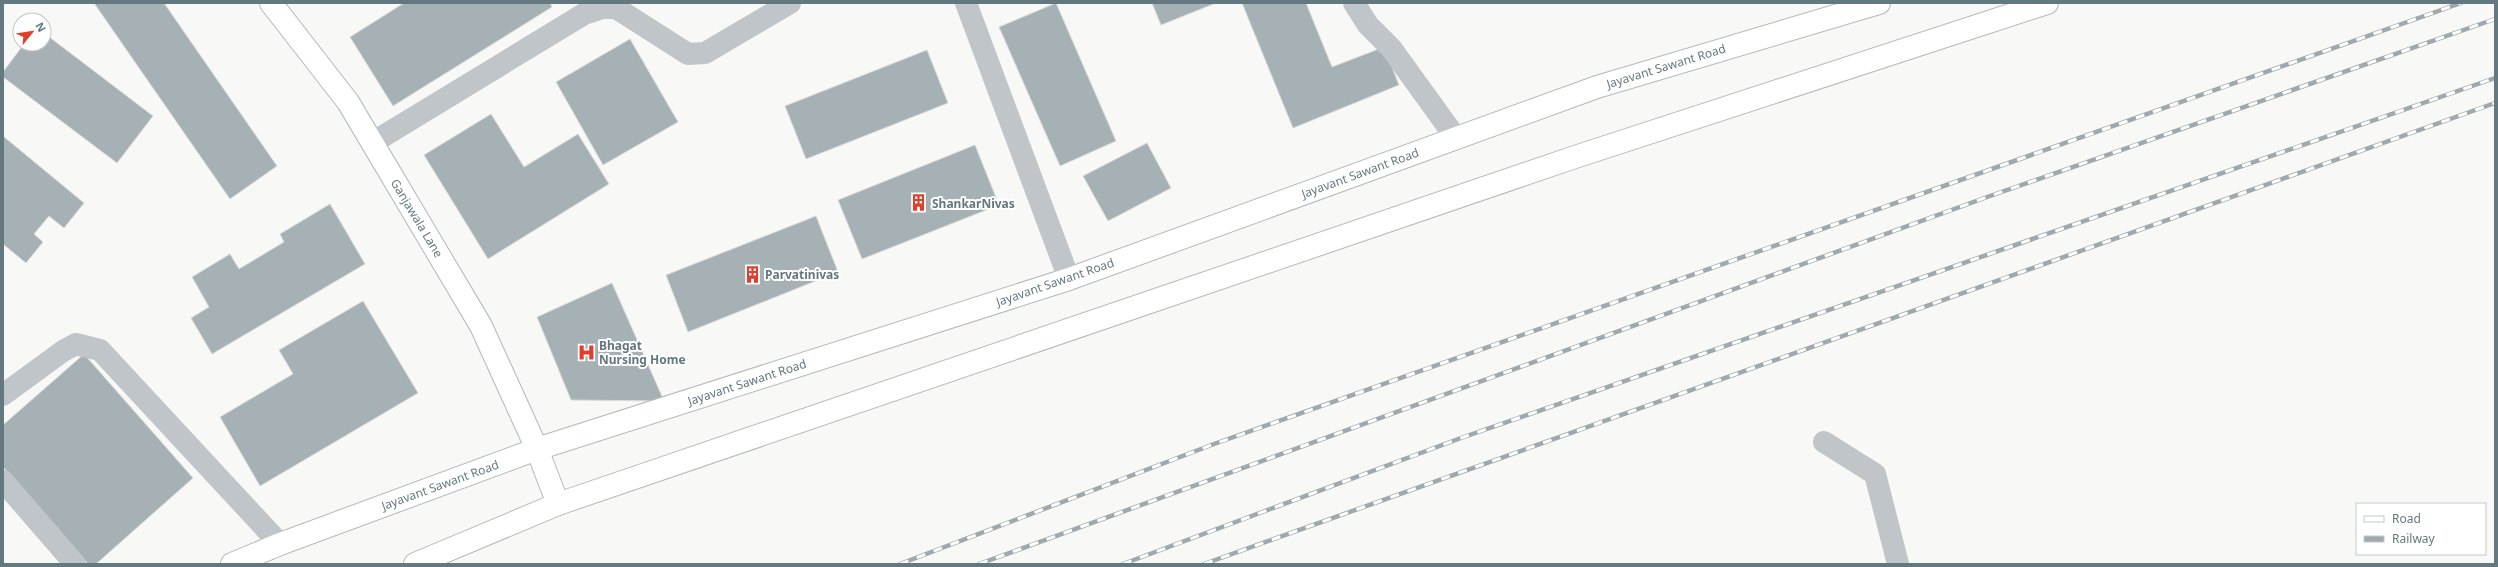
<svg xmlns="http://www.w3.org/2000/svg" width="2498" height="567" font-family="'Noto Sans',sans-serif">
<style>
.building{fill:#a6b1b5;stroke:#dadad8}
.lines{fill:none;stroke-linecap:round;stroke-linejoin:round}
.secondary-casing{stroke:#b2b9bc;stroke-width:24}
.street{stroke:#bfc5c8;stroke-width:22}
.secondary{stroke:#fff;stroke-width:22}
.rail-casing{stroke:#9fa8ac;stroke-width:4.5}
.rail{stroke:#fff;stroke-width:3;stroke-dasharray:9;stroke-linecap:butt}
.labels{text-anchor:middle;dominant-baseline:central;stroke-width:4;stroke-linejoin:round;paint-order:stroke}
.street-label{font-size:12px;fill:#647880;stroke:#fff}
.poi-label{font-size:12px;font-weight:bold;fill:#647880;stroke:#fff;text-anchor:start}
</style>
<rect width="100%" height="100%" fill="#f8f8f6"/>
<g class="building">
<polygon points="94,3 164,3 277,166 230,199"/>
<polygon points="404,3 550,3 552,7 393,106 350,37"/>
<polygon points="1056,3 1116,141 1060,166 999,27"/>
<polygon points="1152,3 1216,3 1161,25"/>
<polygon points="1242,3 1306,3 1332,67 1384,47 1399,85 1293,128"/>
<polygon points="44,33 153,116 117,163 3,77 3,72 24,44 44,44"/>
<polygon points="630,39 678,122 603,165 556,82"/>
<polygon points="927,50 948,103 806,159 785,106"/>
<polygon points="491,114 524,167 578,134 609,184 488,259 424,155"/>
<polygon points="3,136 84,203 64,228 49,216 34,234 43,242 26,263 3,244"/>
<polygon points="1147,143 1171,188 1108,221 1083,176"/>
<polygon points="975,145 999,205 862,259 838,200"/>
<polygon points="330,204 365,264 212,354 191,318 209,307 192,277 230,254 239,269 284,242 280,234"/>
<polygon points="816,216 838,272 688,332 666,275"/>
<polygon points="612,283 664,401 571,400 537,317"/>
<polygon points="363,301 418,393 260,486 220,417 293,374 279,350"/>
<polygon points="84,354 193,478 96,564 88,564 3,467 3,425"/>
</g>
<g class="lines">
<defs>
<g id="secondary">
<polyline points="271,3 348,102 481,326 537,449 558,504"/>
<polyline points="232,564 280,544 537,449 1069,279 1597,87 1879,3"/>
<polyline points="415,564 558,504 1578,156 2047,3"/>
</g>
</defs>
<use href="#secondary" class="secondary-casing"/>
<g class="street">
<polyline points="966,3 1069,279"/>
<polyline points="1354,3 1368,25 1391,48 1456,138"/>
<polyline points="372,143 584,14 602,8 616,8 688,54 705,53 790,3"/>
<polyline points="3,395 63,351 76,344 100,350 280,544"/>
<polyline points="1824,442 1875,474 1898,564"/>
<polyline points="3,481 75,564"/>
</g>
<use href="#secondary" class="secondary"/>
<defs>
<g id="rail">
<polyline points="900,564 1214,444 2461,3"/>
<polyline points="979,564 1990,196 2495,19"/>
<polyline points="1123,564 1461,438 2495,78"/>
<polyline points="1204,564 2495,103"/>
</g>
</defs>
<use href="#rail" class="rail-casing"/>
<use href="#rail" class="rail"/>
</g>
<defs>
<symbol id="building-bare" viewBox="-9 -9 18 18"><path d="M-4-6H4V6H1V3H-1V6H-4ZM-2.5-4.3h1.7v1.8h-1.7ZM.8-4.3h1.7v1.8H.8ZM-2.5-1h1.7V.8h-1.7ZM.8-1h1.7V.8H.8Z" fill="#de4030" stroke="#fff" stroke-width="2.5" paint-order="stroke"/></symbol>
<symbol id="hospital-bare" viewBox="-9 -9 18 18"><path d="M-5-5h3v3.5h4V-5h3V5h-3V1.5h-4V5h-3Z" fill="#de4030" stroke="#fff" stroke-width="2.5" paint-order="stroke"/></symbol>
</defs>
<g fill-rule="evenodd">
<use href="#building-bare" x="906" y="190" width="25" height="25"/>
<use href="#building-bare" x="740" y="262" width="25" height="25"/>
<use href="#hospital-bare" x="574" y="340" width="25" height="25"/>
</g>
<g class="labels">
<g class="street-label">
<text transform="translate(1666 66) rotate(-17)">Jayavant Sawant Road</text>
<text transform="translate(1360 173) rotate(-20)">Jayavant Sawant Road</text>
<text transform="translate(417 218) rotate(59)">Ganjawala Lane</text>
<text transform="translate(1055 282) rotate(-19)">Jayavant Sawant Road</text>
<text transform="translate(747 382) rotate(-18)">Jayavant Sawant Road</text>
<text transform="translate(440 485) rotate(-20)">Jayavant Sawant Road</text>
</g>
<g class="poi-label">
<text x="932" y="203">ShankarNivas</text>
<text x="765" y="274">Parvatinivas</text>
<text x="599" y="345">Bhagat<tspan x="599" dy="14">Nursing Home</tspan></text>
</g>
</g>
<rect width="2498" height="567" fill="none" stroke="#647880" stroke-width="8"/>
<rect x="2356" y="503" width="130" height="52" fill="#ffffff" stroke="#c1c9cc"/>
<rect x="2364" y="516" width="20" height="6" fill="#ffffff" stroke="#c1c9cc"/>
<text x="2392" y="523" font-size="12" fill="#647880">Road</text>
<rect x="2364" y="536" width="20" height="6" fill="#9fa8ac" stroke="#c1c9cc"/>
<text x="2392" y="543" font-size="12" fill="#647880">Railway</text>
<g transform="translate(32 32) rotate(60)"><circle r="19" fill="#ffffff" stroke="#c1c9cc"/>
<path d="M0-3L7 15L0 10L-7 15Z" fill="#de4030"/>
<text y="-6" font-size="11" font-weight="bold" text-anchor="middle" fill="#647880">N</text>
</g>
</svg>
